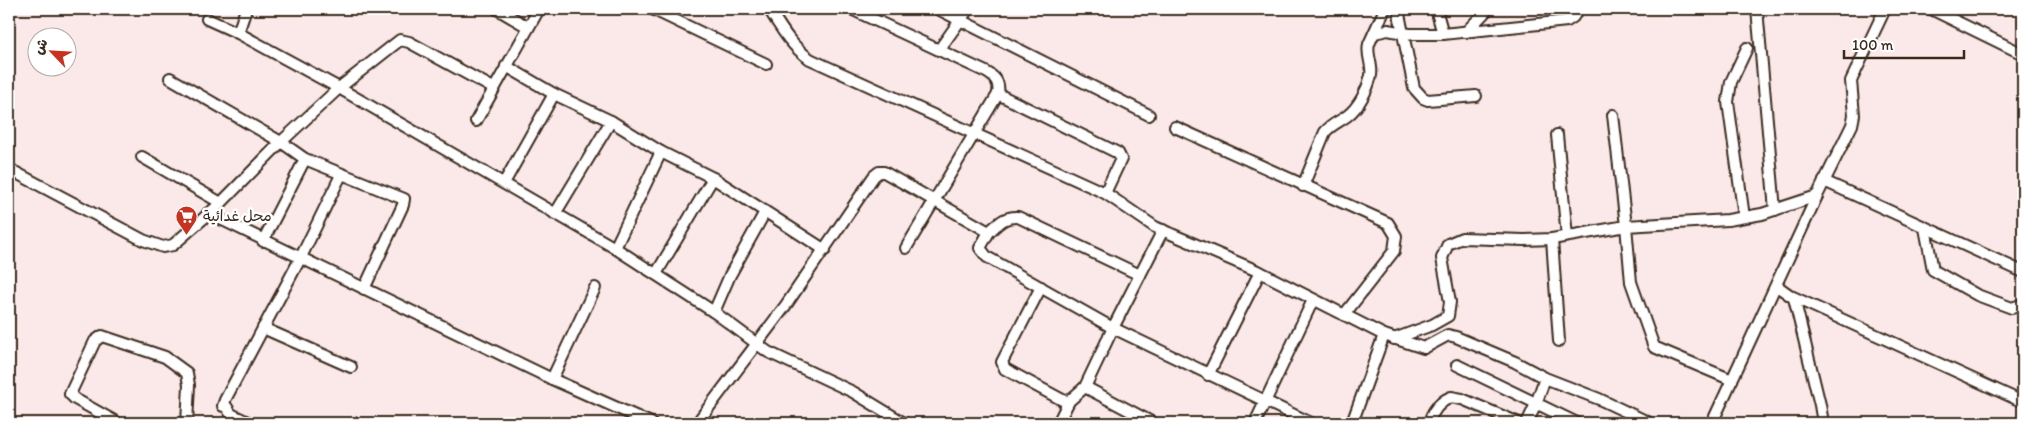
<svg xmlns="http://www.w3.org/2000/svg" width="2032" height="432" font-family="Itim,'Playpen Sans Arabic',sans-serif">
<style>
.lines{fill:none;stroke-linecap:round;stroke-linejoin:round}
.street-casing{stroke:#3b2a1e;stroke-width:14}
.street{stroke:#fff;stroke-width:10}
.labels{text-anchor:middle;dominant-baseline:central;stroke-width:5;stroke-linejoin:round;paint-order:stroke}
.poi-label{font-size:15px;fill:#3b2a1e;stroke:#fff;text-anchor:start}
</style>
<rect width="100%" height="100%" fill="#fbe9e9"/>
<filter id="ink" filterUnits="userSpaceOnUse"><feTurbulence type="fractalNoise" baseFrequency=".02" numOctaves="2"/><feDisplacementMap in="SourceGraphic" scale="10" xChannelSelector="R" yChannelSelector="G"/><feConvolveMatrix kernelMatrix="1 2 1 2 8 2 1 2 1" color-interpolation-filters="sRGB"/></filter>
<g filter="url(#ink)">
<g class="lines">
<defs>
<g id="street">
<polyline points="497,9 528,27"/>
<polyline points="652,9 766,64"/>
<path d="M 769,9 C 781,28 791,46 810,59 L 1105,193 L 1155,227 L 1260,272 L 1384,335 L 1424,348 L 1448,335 L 1456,337 L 1515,362 L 1545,378 L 1599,399 L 1650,423"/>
<path d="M 851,9 L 986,72 C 995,77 1000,82 998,94 L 906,248"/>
<polyline points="938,9 1149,115"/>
<polyline points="1398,9 1414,88 1423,98 1428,100 1476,96"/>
<polyline points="1436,9 1443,34"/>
<polyline points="1757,9 1775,210"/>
<polyline points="1931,9 2023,54"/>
<polyline points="207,19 238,33 339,88 615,248 714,312 768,352 853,392 904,423"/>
<polyline points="1466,32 1488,9"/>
<polyline points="238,33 246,9"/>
<polyline points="1374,33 1388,30 1409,34 1443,34 1567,21 1573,17 1578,9"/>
<polyline points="939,50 968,9"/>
<polyline points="506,66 554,94 611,121 661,152 713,178 825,250"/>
<polyline points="170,78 281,142 305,159 404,199 403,205 364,289"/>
<polyline points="998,94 1118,153 1121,159 1105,193"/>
<polyline points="476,121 539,9"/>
<polyline points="1175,127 1388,223 1396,236 1394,251 1344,315"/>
<polyline points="1557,135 1567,236"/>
<polyline points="142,157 221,203"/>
<polyline points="9,169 143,240 163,247 173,245 221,203 281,142 339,88 400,40 409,42 493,88"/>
<polyline points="1824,181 2023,272"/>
<polyline points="504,183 554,94"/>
<path d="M 1303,186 L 1325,132 C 1332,124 1339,122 1347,116 C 1359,107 1368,89 1371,75 C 1373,65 1366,54 1369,44 L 1385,9"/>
<polyline points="208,213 552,379 651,423"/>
<polyline points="555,214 611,121"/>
<polyline points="1744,217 1728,102 1731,82 1747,48"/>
<polyline points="1925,228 1933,270 1977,295 2012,308 2023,304"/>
<path d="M 989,232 C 999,223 1005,216 1018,217 L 1140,275"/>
<polyline points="1552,239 1559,341"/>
<polyline points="263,241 305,159"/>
<polyline points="615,248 661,152"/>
<polyline points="656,274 713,178"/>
<polyline points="1777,286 1791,296 2023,402"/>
<polyline points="1041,287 1002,362 1005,369 1068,403"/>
<polyline points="1794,298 1820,405 1823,423"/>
<polyline points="714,312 730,275 765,212"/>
<polyline points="263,328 351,367"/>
<polyline points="1394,339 1432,325 1448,316 1450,302 1442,258 1448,244 1462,238 1524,240 1552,239 1626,226 1613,115"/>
<polyline points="1457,365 1577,423"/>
<polyline points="1208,375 1260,272"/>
<polyline points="552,379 595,288"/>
<polyline points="1732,380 1654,347 1631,282 1626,226 1728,220 1762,214 1817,196"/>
<polyline points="1085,387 1153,423"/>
<polyline points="118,423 75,399 70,394 95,341 102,336 165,357 187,373 189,385 187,423"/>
<polyline points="250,423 231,414 226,406 223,406 225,400 300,259 341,175"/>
<polyline points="697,423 786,305 874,176 879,172 884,172 989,232 980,248 987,257 1113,328 1311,423"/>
<polyline points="1058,423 1069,401 1085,387 1113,328 1163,230"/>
<polyline points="1255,423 1313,300"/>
<polyline points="1352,423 1384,335"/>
<path d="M 1429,423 C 1432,412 1439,402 1451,397 L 1462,399 L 1519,423"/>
<polyline points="1527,423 1536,404 1545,378"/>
<polyline points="1712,423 1817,196 1852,125 1854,115 1851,81 1885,9"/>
</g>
</defs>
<use href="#street" class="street-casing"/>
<use href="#street" class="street"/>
</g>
</g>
<defs>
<symbol id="supermarket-pin" viewBox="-11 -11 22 30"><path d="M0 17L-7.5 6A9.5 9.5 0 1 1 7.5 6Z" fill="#c8321e" stroke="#fff"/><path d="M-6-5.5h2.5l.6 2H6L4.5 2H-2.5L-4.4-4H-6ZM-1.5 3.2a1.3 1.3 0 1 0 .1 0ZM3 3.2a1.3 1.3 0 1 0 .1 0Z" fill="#fff"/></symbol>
</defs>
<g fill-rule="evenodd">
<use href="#supermarket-pin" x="174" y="204" width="25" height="34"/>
</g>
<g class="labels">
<g class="poi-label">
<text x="203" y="216">محل غدائية</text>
</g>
</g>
<rect width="2032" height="432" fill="none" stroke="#fff" stroke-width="30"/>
<rect x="15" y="15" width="2002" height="402" fill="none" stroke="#3b2a1e" stroke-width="2" filter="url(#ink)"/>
<g transform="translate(52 52) rotate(295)"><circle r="24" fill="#ffffff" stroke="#b1aaa5"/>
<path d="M0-4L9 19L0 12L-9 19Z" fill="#c8321e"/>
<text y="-8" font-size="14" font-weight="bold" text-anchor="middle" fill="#3b2a1e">ش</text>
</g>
<path d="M1844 50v8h120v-8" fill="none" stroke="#3b2a1e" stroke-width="2.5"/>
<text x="1852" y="50" font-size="15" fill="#3b2a1e" stroke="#ffffff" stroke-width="4" paint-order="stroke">100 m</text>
</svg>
